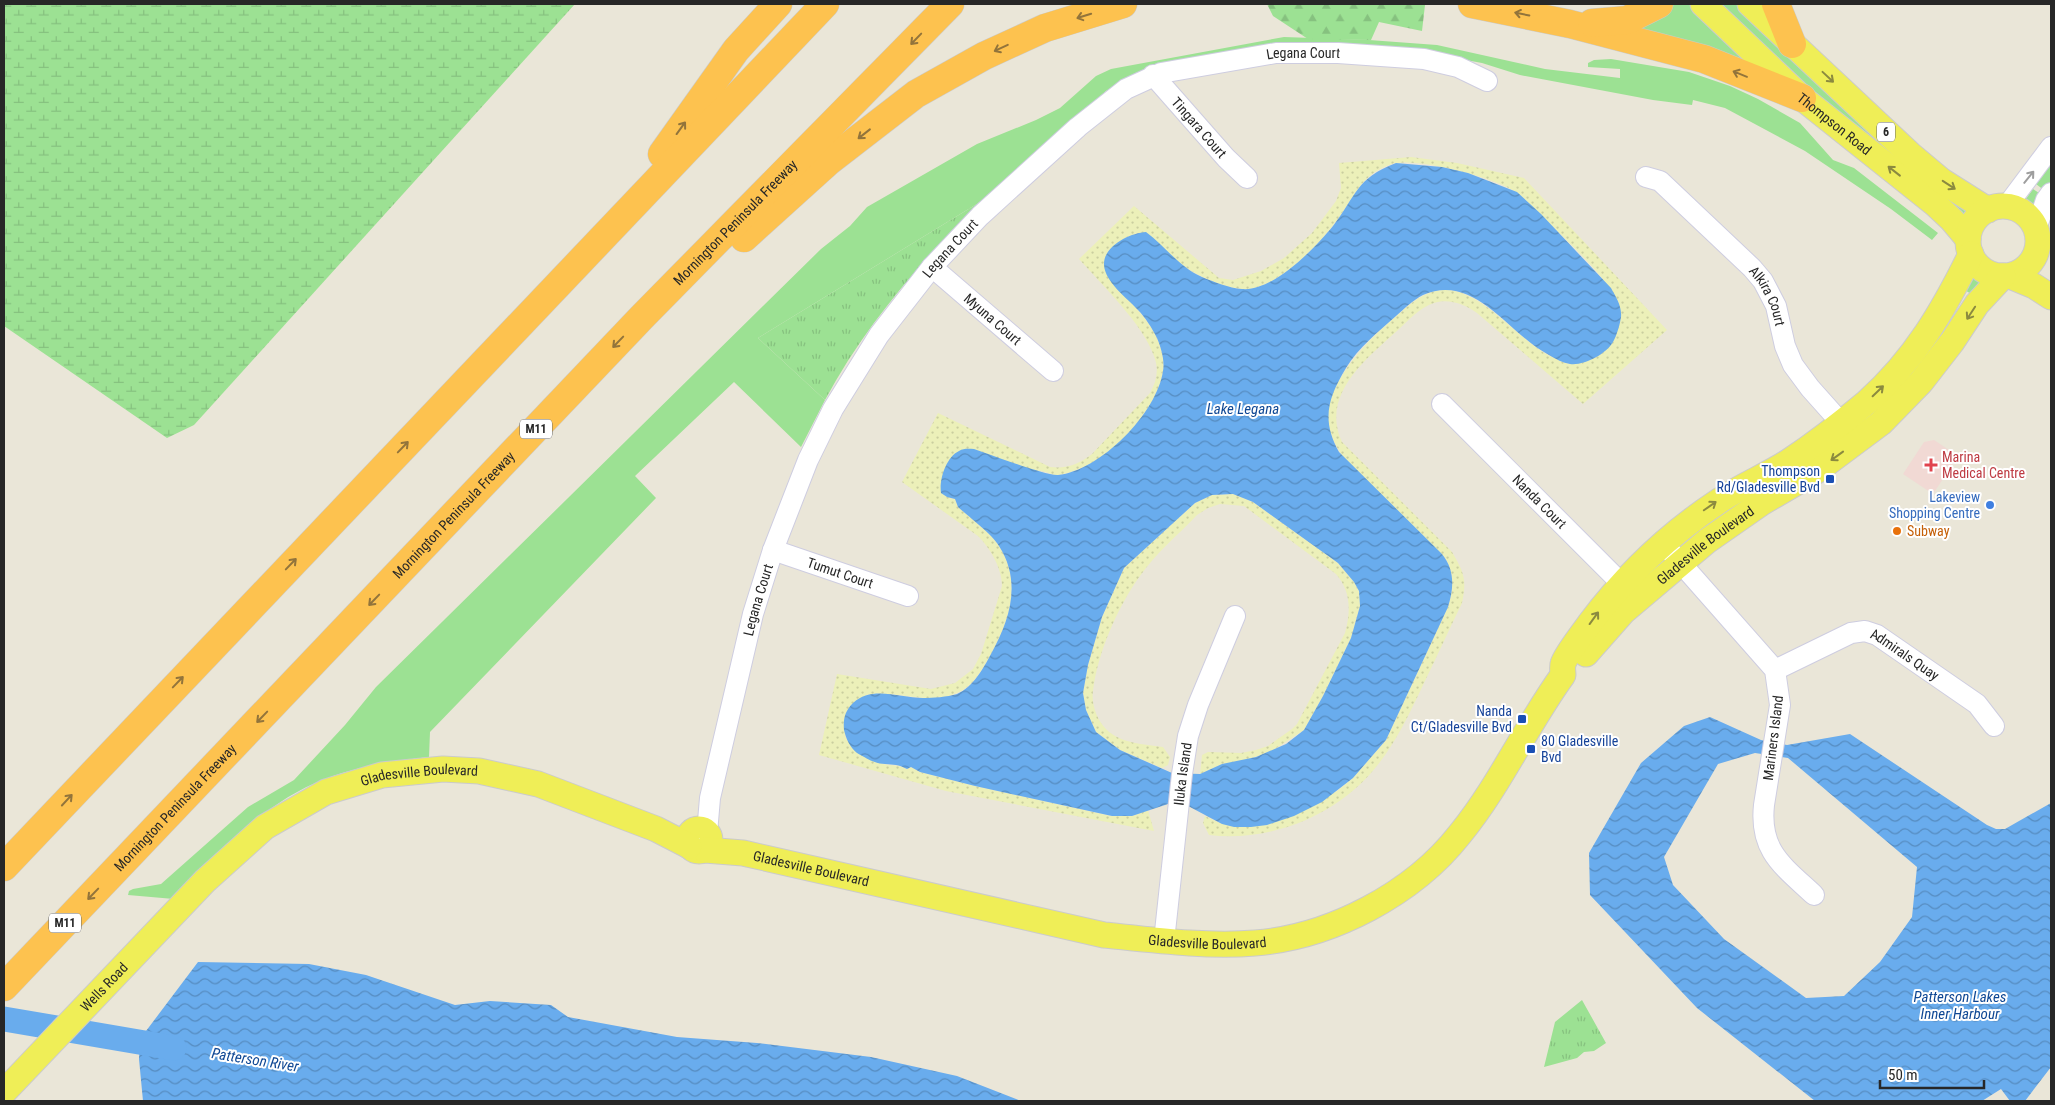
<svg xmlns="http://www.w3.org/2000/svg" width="2055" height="1105" font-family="'Roboto Condensed',sans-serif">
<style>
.medical{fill:#f1d9d4}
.grass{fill:#9ce193}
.forest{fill:url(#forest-firs)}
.wetland{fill:url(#wetland-marsh)}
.sand{fill:url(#sand-dots)}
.park{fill:url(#park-tufts)}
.water{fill:url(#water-waves);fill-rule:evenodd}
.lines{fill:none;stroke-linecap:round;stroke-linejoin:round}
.river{stroke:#69aced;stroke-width:25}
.minor-casing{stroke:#cecde0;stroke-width:22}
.major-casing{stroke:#cbcbcb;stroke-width:27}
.highway-casing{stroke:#cbcbcb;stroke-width:29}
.minor{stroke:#fff;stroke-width:20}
.major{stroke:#efee57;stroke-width:25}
.highway{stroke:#fdc24f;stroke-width:28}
.oneway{stroke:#92743b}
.oneway2{stroke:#8b8a3f}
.oneway3{stroke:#9e9e9e}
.health-dot{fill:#e0444e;stroke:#fff;stroke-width:2}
.transit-dot{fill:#1a4fb4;stroke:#fff;stroke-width:2}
.shop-dot{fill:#3f7fe0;stroke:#fff;stroke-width:2}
.food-dot{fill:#e8710a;stroke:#fff;stroke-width:2}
.labels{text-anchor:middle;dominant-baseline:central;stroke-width:4;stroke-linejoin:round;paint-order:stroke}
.shield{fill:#fff;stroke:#686868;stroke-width:1}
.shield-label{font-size:12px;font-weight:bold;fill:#272727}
.street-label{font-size:14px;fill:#272727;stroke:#fff}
.health-label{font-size:14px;fill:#be3a42;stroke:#fff;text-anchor:start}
.transit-label{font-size:14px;fill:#164399;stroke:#fff;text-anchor:end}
.shop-label{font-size:14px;fill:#366cbe;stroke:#fff;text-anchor:end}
.food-label{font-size:14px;fill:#c56008;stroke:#fff;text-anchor:start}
.water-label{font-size:15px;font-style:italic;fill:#0e4794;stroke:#fff}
</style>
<defs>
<pattern id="forest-firs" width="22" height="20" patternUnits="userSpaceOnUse" patternTransform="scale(1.25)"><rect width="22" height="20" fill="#9ce193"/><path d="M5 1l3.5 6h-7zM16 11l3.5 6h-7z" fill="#86c17f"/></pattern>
<pattern id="wetland-marsh" width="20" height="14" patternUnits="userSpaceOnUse" patternTransform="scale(1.25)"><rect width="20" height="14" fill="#9ce193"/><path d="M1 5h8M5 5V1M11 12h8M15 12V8" fill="none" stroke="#86c17f"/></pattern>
<pattern id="sand-dots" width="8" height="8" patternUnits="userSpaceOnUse" patternTransform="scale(1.25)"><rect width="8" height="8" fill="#ecf0b9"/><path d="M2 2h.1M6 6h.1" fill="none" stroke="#cace9f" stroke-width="1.8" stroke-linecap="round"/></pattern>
<pattern id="park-tufts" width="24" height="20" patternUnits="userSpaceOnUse" patternTransform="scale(1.25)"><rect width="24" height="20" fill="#9ce193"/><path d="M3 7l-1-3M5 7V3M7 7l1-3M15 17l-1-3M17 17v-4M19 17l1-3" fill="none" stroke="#86c17f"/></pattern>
<pattern id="water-waves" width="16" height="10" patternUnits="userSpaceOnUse" patternTransform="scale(1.25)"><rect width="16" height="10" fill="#69aced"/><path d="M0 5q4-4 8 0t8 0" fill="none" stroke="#568cc0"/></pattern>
</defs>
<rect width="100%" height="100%" fill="#eae6d8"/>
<polygon class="medical" points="1934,440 1958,456 1933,494 1903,474 1924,442"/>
<g class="grass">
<polygon points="1673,4 1690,4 1755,67 1628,34"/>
<polygon points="1715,4 1737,4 1971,209 1965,217 1892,162"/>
<path d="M 1284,37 L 1369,40 L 1437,45 L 1545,69 L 1620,78 L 1620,69 L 1588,67 L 1588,63 L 1594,60 L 1611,59 L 1689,72 L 1730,86 L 1758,99 L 1800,123 L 1833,160 L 1854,168 L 1938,233 L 1932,240 L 1891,209 L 1805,151 L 1725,108 L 1693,100 L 1692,105 L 1653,100 L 1520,75 L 1482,63 L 1428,53 L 1155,65 L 1136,73 L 1106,91 L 980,202 L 758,338 L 825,400 L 801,447 L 734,382 L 635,476 L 656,498 L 430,732 L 429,757 C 393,761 359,766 325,779 C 264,802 218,854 174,899 L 128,895 L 129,891 L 133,889 L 161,884 L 248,807 L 294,780 L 345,725 L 376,687 L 821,249 L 850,226 L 867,207 L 977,144 L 1036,120 L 1060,108 L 1096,76 L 1111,69 Z"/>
<polygon points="2051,162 2051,181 2045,191 2036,184"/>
<polygon points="2033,189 2042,195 2035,210 2023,203"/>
<polygon points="1972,273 1981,283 1973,295 1963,289"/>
</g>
<polygon class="forest" points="1267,4 1419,4 1425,5 1422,31 1379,22 1371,40 1308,39 1273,16"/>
<polygon class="wetland" points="4,4 575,4 194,425 167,438 4,326"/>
<g class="sand">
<path d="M 1411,157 L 1457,163 L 1524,178 L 1667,330 L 1583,404 L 1477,313 C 1466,305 1449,298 1434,303 C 1420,307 1408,321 1397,331 C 1366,359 1320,395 1342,442 L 1452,552 C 1464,572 1467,580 1462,603 C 1449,630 1437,656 1424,683 C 1395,745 1372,790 1306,820 C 1276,833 1241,839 1209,835 L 1203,823 L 1205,816 L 1222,824 L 1337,791 L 1353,778 L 1386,740 L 1448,607 C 1453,590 1455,574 1445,558 L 1348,463 C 1332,444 1321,418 1332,394 C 1348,361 1367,342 1394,318 C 1403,311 1411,302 1421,297 C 1468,268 1511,336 1550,356 C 1557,359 1566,365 1574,364 C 1584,362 1599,358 1605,350 C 1610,342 1616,314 1619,303 C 1601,271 1570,244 1544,218 C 1535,210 1526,199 1516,192 C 1493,177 1423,159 1396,163 C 1389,164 1380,169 1375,172 C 1361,181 1353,197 1344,210 C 1327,237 1283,284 1250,289 C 1228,291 1194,275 1177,261 C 1161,247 1159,240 1138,233 L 1125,238 L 1106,272 C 1121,296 1145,312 1157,338 C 1161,347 1165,362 1163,371 C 1157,410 1112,458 1076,470 C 1070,472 1060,476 1054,475 C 1048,473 1042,470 1036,471 C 1006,478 977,489 949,498 L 955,499 L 958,507 C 969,517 992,534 999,546 C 1022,582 1010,620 991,654 C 983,668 974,686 957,693 C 928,706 896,689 866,695 L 845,736 C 852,751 867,759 883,764 C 892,766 898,764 907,769 L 911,767 L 920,772 L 975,786 L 1111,816 L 1132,816 L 1148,810 L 1154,831 L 946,791 L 819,755 L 837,674 L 931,689 L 955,683 L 973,669 L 981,654 L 1002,586 C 1002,568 990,548 978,536 L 902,482 L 938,413 L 1050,467 C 1067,469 1079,464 1092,454 L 1150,393 C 1157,381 1159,369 1154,356 C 1143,324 1102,285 1079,259 L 1134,206 L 1219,278 L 1233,280 L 1261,271 L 1284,258 L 1312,233 L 1336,201 L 1341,188 L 1339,163 Z"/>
<path d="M 1233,494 L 1253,502 L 1338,563 L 1354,582 L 1359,591 L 1360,606 L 1351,638 L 1323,696 L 1304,730 L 1272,751 L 1244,761 L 1222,764 L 1200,774 L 1202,755 L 1208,752 L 1241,753 L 1256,750 L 1268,746 L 1292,729 L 1297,724 L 1345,633 C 1351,611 1351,591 1336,574 L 1244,506 L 1220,504 L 1208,508 L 1197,515 C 1178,535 1155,554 1140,576 C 1118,606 1097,654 1093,691 C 1091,704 1097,720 1106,729 C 1121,744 1144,744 1163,747 L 1170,757 L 1168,765 L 1162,768 L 1120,750 L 1096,732 L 1086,710 L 1083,693 L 1088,665 L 1102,617 L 1124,568 L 1195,503 L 1212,495 Z"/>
</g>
<g class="park">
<path d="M 980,202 C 921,262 865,325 825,400 L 758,338 Z"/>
<polygon points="1582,1000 1606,1043 1594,1051 1584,1052 1577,1058 1544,1067 1555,1022"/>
</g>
<g class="water">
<path d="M 1396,163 L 1442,167 L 1468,173 L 1517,192 L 1541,214 L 1611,288 C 1616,297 1622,306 1621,317 C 1620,324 1617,335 1613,342 C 1606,354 1584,366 1570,364 C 1563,363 1556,359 1549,355 C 1509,335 1475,272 1423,295 C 1413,300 1404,309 1396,316 C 1379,331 1358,348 1346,368 C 1328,398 1321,420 1339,452 L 1442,554 C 1455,570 1454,588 1448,607 L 1386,740 L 1353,778 L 1322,802 L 1294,816 L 1267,825 L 1251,827 L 1234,827 L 1222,824 L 1190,807 L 1168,804 L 1132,816 L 1112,816 L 975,786 L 920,772 L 911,767 L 907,769 C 898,764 894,765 885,764 C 875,764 866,758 857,753 C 850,747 846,739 844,730 C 843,719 845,711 853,703 C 872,685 900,698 923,698 C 933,698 947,697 957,694 C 973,687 983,669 991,654 C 1010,620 1022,582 999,546 C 992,534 969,517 958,507 L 955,499 L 947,497 L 941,493 C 939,480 946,457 959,451 C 964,448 969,449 974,449 C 990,454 1045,476 1058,475 C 1100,471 1157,413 1163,371 C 1165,361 1161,347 1157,338 C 1152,328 1145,317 1138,310 C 1127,298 1105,282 1104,265 C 1103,246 1130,233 1146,232 C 1165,246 1179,267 1202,277 C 1214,282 1229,288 1242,289 C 1273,292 1315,248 1333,226 C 1357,195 1355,179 1396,163 ZM 1233,494 L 1253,502 L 1338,563 L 1354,582 L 1359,591 L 1360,606 L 1351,638 L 1323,696 L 1304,730 L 1286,744 L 1256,757 L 1222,764 L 1200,774 L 1172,773 L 1120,750 L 1096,732 L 1086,710 L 1083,693 L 1088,665 L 1102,617 L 1124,568 L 1195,503 L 1212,495 Z"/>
<path d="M 1710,717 L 1761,740 L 1787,745 L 1850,734 L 1987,825 L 1996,829 L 2005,829 L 2051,803 L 2051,1067 L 2025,1101 L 2010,1101 L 2001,1089 L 1982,1101 L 1815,1101 L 1697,1008 L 1590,895 L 1589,853 L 1641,763 L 1684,726 ZM 1755,753 L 1788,758 L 1917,867 L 1912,917 L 1880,962 L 1844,996 L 1806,998 L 1724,939 L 1673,885 L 1664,857 L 1718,764 Z"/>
<polygon points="198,962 309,964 366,975 455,1005 490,1001 551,1005 568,1017 677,1037 757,1043 871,1057 957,1076 1021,1101 143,1101 139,1059 140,1039"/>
</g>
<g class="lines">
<polyline class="river" points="4,1019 174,1048"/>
<defs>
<g id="minor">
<path id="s1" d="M 1153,75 L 1226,158 L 1247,178"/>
<path id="s2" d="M 1646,177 L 1660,181 L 1752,268 L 1763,281 L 1776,306 L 1785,346 L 1793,365 L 1810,388 L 1851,434"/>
<polyline points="2006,207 2051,147"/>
<polyline points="2036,229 2046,200 2051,193"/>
<path id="s3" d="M 932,267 L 1053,371"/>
<path id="s4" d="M 1442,404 L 1632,594"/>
<path id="s5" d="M 773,550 L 908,596"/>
<path d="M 1671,552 L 1775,670 L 1780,705 L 1764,805 C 1759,851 1783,866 1814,895"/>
<path id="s6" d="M 1775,670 L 1851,633 L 1865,631 L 1877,635 L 1977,704 L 1994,726"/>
<path id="s7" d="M 707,833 L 710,798 L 753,614 L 773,550 L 808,460 L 833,409 L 879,335 L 932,267 L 980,216 L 1078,127 L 1126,89 L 1161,73 L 1276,53 L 1338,53 L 1424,59 L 1458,67 L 1487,81"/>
<path id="s8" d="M 1164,941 L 1182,774 L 1188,736 L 1198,705 L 1235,616"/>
</g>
<g id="major">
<path id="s9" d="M 1703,4 L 1802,98 L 1935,204 L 1952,220 L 1968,239"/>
<polyline points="1750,4 1911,155 1942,181 1988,210"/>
<circle cx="2003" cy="241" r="35"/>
<polyline points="2010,276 2034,286 2051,297"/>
<path id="s10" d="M 1586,654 L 1623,612 L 1707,541 L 1763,502 L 1818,470 L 1881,423 L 1921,382 L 1952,342 L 1977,304 L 2003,276"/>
<circle cx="699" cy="840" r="11"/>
<path id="s11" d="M 705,850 L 743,853 L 1104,935 C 1153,940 1207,947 1255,943 C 1331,937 1413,894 1460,834 C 1500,785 1526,726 1563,675 C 1563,672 1562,667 1563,664 C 1566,654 1584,632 1590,623 C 1626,575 1669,534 1719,501 C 1741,486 1766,476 1788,462 C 1815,444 1842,423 1867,402 C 1915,359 1943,311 1971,254"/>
<path id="s12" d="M 4,1092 L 205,881 L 265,827 L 326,792 L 382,775 L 443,769 L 479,771 L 538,784 L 656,829 L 689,846"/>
</g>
<g id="highway">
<polyline points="1472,4 1570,24 1704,59 1802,98"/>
<polyline points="1776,4 1792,44"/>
<polyline points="1592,23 1627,20 1659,4"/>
<polyline points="662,154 736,50 778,4"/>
<polyline points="744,238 828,162 916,94 984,56 1045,28 1123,4"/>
<polyline points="4,867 825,4"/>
<path id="s13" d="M 4,987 L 642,317 L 950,4"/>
</g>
</defs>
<use href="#minor" class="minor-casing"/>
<use href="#major" class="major-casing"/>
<use href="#highway" class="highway-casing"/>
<use href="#minor" class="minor"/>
<use href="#major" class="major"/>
<use href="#highway" class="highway"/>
</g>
<defs><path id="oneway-shaft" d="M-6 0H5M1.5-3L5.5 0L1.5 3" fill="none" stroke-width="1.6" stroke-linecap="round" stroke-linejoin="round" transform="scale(1.25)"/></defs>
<g class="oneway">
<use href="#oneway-shaft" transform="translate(1522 14) rotate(-168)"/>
<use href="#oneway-shaft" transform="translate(1084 16) rotate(163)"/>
<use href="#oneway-shaft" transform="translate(916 39) rotate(134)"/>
<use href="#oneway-shaft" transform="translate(1001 48) rotate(155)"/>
<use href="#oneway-shaft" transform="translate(1740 74) rotate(-158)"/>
<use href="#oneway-shaft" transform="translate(681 128) rotate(-54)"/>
<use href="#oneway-shaft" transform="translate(864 134) rotate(142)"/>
<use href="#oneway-shaft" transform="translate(618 342) rotate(134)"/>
<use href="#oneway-shaft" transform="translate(403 447) rotate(-46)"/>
<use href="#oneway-shaft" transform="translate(291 564) rotate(-46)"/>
<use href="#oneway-shaft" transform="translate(374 600) rotate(134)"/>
<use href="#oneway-shaft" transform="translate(178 682) rotate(-46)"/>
<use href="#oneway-shaft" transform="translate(262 717) rotate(134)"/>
<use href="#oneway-shaft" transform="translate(67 800) rotate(-47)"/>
<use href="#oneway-shaft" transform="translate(93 894) rotate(134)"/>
</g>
<g class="oneway2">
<use href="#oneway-shaft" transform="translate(1828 77) rotate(43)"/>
<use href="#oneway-shaft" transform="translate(1894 171) rotate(-142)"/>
<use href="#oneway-shaft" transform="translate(1949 185) rotate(33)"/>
<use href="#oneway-shaft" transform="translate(1971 313) rotate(123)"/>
<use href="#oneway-shaft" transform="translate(1878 391) rotate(-44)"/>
<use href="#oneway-shaft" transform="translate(1837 456) rotate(144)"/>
<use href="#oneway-shaft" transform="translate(1710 506) rotate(-35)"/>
<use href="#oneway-shaft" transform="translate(1594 618) rotate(-54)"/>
</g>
<use class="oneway3" href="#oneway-shaft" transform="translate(2029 177) rotate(-51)"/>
<path class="health-dot" d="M1928.5 457.5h5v5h5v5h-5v5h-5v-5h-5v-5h5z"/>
<g class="transit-dot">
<rect x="1825" y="474" width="10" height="10" rx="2.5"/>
<rect x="1517" y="714" width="10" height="10" rx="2.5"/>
<rect x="1526" y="744" width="10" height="10" rx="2.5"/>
</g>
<circle class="shop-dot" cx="1990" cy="505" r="5"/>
<circle class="food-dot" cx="1897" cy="531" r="5"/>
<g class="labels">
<g class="shield">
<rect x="1877" y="122.5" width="18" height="19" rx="4"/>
<rect x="520" y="419.5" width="32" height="19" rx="4"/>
<rect x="49" y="913.5" width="32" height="19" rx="4"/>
</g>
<g class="shield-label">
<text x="1886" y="132">6</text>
<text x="536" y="429">M11</text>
<text x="65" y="923">M11</text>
</g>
<g class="street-label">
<text stroke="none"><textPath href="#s7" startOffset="1064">Legana Court</textPath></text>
<text stroke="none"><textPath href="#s9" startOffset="178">Thompson Road</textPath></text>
<text stroke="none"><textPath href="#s1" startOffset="70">Tingara Court</textPath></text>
<text stroke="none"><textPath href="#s13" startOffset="1058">Mornington Peninsula Freeway</textPath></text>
<text stroke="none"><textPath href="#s7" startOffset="644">Legana Court</textPath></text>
<text stroke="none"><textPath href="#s2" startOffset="174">Alkira Court</textPath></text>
<text stroke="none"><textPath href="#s3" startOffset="80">Myuna Court</textPath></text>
<text stroke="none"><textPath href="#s4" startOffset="138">Nanda Court</textPath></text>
<text stroke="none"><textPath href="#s13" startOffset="652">Mornington Peninsula Freeway</textPath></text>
<text stroke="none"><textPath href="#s10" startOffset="162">Gladesville Boulevard</textPath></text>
<text stroke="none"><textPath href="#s5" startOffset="71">Tumut Court</textPath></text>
<text stroke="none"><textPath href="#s7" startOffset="239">Legana Court</textPath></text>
<text stroke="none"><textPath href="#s6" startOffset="145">Admirals Quay</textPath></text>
<text transform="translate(1773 738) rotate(-83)">Mariners Island</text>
<text stroke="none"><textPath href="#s8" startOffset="168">Iluka Island</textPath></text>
<text stroke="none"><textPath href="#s12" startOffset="538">Gladesville Boulevard</textPath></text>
<text stroke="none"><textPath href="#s13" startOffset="248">Mornington Peninsula Freeway</textPath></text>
<text stroke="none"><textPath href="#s11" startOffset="108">Gladesville Boulevard</textPath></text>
<text stroke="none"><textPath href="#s11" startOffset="512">Gladesville Boulevard</textPath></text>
<text stroke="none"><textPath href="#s12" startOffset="145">Wells Road</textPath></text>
</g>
<g class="health-label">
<text x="1942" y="457">Marina<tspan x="1942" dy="16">Medical Centre</tspan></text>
</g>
<g class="transit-label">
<text x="1820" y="471">Thompson<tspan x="1820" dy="16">Rd/Gladesville Bvd</tspan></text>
<text x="1512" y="711">Nanda<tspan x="1512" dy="16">Ct/Gladesville Bvd</tspan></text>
<text x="1541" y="741" text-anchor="start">80 Gladesville<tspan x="1541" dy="16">Bvd</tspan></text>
</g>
<g class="shop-label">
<text x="1980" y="497">Lakeview<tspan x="1980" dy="16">Shopping Centre</tspan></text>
</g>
<g class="food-label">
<text x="1907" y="531">Subway</text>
</g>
<g class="water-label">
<text x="1243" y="409">Lake Legana</text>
<text x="1960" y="997">Patterson Lakes<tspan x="1960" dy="17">Inner Harbour</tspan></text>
<text transform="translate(255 1060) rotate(9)">Patterson River</text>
</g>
</g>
<rect width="2055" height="1105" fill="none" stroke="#272727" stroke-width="10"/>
<path d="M1880 1080v8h104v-8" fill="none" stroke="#272727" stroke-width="2.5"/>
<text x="1888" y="1080" font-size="15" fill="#272727" stroke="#ffffff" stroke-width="4" paint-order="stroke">50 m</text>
</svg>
